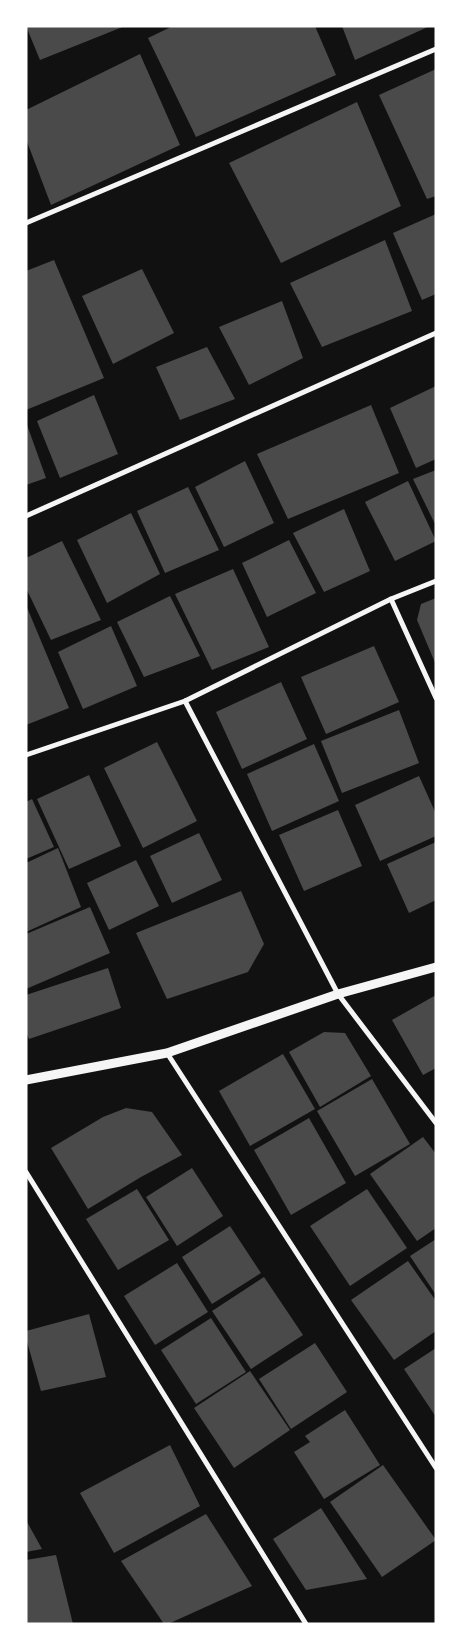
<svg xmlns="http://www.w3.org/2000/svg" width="462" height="1650" font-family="Inter,sans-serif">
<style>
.building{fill:#4a4a4a}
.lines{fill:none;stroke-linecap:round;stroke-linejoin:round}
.minor{stroke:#f5f5f5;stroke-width:5}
.tertiary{stroke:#f5f5f5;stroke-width:9}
</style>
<rect width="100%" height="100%" fill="#111"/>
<g class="building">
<polygon points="26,26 125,26 40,60"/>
<polygon points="173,26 315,26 336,75 196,137 148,38"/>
<polygon points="342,26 430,26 355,60"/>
<polygon points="140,54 180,145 51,205 26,139 26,110"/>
<polygon points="436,69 436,196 427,199 379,95"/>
<polygon points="357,102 401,206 281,263 229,163"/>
<polygon points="436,214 436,294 422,300 393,233"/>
<polygon points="385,240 412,311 322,347 290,283"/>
<polygon points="54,260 104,378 26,410 26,271"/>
<polygon points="142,269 174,333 113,364 82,296"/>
<polygon points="282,301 303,358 249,385 219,327"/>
<polygon points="207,347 235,399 180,420 156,367"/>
<polygon points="436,386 436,459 416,468 390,408"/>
<polygon points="94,395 118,454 60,478 37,421"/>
<polygon points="371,405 399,473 288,519 257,454"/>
<polygon points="26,422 46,478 26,485"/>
<polygon points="245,461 274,523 224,547 195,487"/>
<polygon points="436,470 436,526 413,479"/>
<polygon points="408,481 436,541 395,561 365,502"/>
<polygon points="188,487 219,550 165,573 137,511"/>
<polygon points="344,509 370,571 324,592 293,533"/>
<polygon points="131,513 160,574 107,603 77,540"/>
<polygon points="289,540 316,593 267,617 242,563"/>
<polygon points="62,541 101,620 51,640 26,588 26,558"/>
<polygon points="233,569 269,647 212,670 175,594"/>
<polygon points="170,596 200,656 144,677 117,622"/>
<polygon points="436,598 436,665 417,620 421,604"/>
<polygon points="26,605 69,708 26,725"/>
<polygon points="111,626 137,686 83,709 58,652"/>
<polygon points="374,646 399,702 326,734 301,677"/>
<polygon points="281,682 307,739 242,769 216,712"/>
<polygon points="399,710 419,763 342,793 321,741"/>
<polygon points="157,742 197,821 143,848 104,768"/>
<polygon points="314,744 339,801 272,831 247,774"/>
<polygon points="89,775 121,846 69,869 37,799"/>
<polygon points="419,776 436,814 436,836 380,861 355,805"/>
<polygon points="32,799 54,847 26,859 26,802"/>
<polygon points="338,810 362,866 304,891 279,835"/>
<polygon points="199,833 222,880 172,903 150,856"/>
<polygon points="436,842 436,900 409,913 387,864"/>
<polygon points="58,848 81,907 26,932 26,863"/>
<polygon points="136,860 159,906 109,930 87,883"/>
<polygon points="241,891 264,944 248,972 167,999 136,933"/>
<polygon points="90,907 110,953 26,989 26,934"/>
<polygon points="108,968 121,1008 29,1039 26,1032 26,995"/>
<polygon points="436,995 436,1068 423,1075 392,1020"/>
<polygon points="324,1032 345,1033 371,1076 320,1107 289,1052"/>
<polygon points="283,1054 315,1109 250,1146 219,1091"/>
<polygon points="372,1079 410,1144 355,1176 317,1111"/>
<polygon points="126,1108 152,1112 182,1155 141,1177 88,1209 51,1148 103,1117"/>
<polygon points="309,1118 346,1183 291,1215 254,1150"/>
<polygon points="423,1137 436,1154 436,1228 417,1241 370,1174"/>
<polygon points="192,1168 223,1216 177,1246 146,1197"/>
<polygon points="137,1189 169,1240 118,1270 86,1219"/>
<polygon points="367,1189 407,1248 350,1286 310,1226"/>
<polygon points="230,1226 261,1273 212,1304 182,1257"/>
<polygon points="436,1239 436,1295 410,1256"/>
<polygon points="408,1261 436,1301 436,1331 394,1360 351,1300"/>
<polygon points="177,1263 208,1312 155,1345 124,1296"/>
<polygon points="264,1277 303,1335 251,1369 212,1311"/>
<polygon points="89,1314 106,1377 41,1391 26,1338 26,1331"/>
<polygon points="211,1318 246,1372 196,1404 161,1350"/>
<polygon points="315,1343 347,1392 291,1429 259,1379"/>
<polygon points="436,1348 436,1417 404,1369"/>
<polygon points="250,1371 290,1430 234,1468 194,1408"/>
<polygon points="345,1410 380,1465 324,1499 294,1452 310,1442 305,1436"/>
<polygon points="170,1445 200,1506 114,1553 80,1493"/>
<polygon points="383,1465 436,1540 382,1577 330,1502"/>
<polygon points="321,1508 367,1579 306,1590 273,1539"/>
<polygon points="206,1514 252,1586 168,1624 164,1624 121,1561"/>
<polygon points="26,1520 42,1549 26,1552"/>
<polygon points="56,1555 73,1624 26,1624 26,1560"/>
</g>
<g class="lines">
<g class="minor">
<polyline points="26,223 436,49"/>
<polyline points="26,516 436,333"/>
<polyline points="391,599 436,698"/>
<polyline points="185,701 338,994 436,1123"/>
<polyline points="26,755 185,701 391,599 436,581"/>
<polyline points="167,1053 436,1468"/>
<polyline points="26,1172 306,1624"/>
</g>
<polyline class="tertiary" points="26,1080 167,1053 338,994 436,967"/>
</g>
<rect width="462" height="1650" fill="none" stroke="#ffffff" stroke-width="55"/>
</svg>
